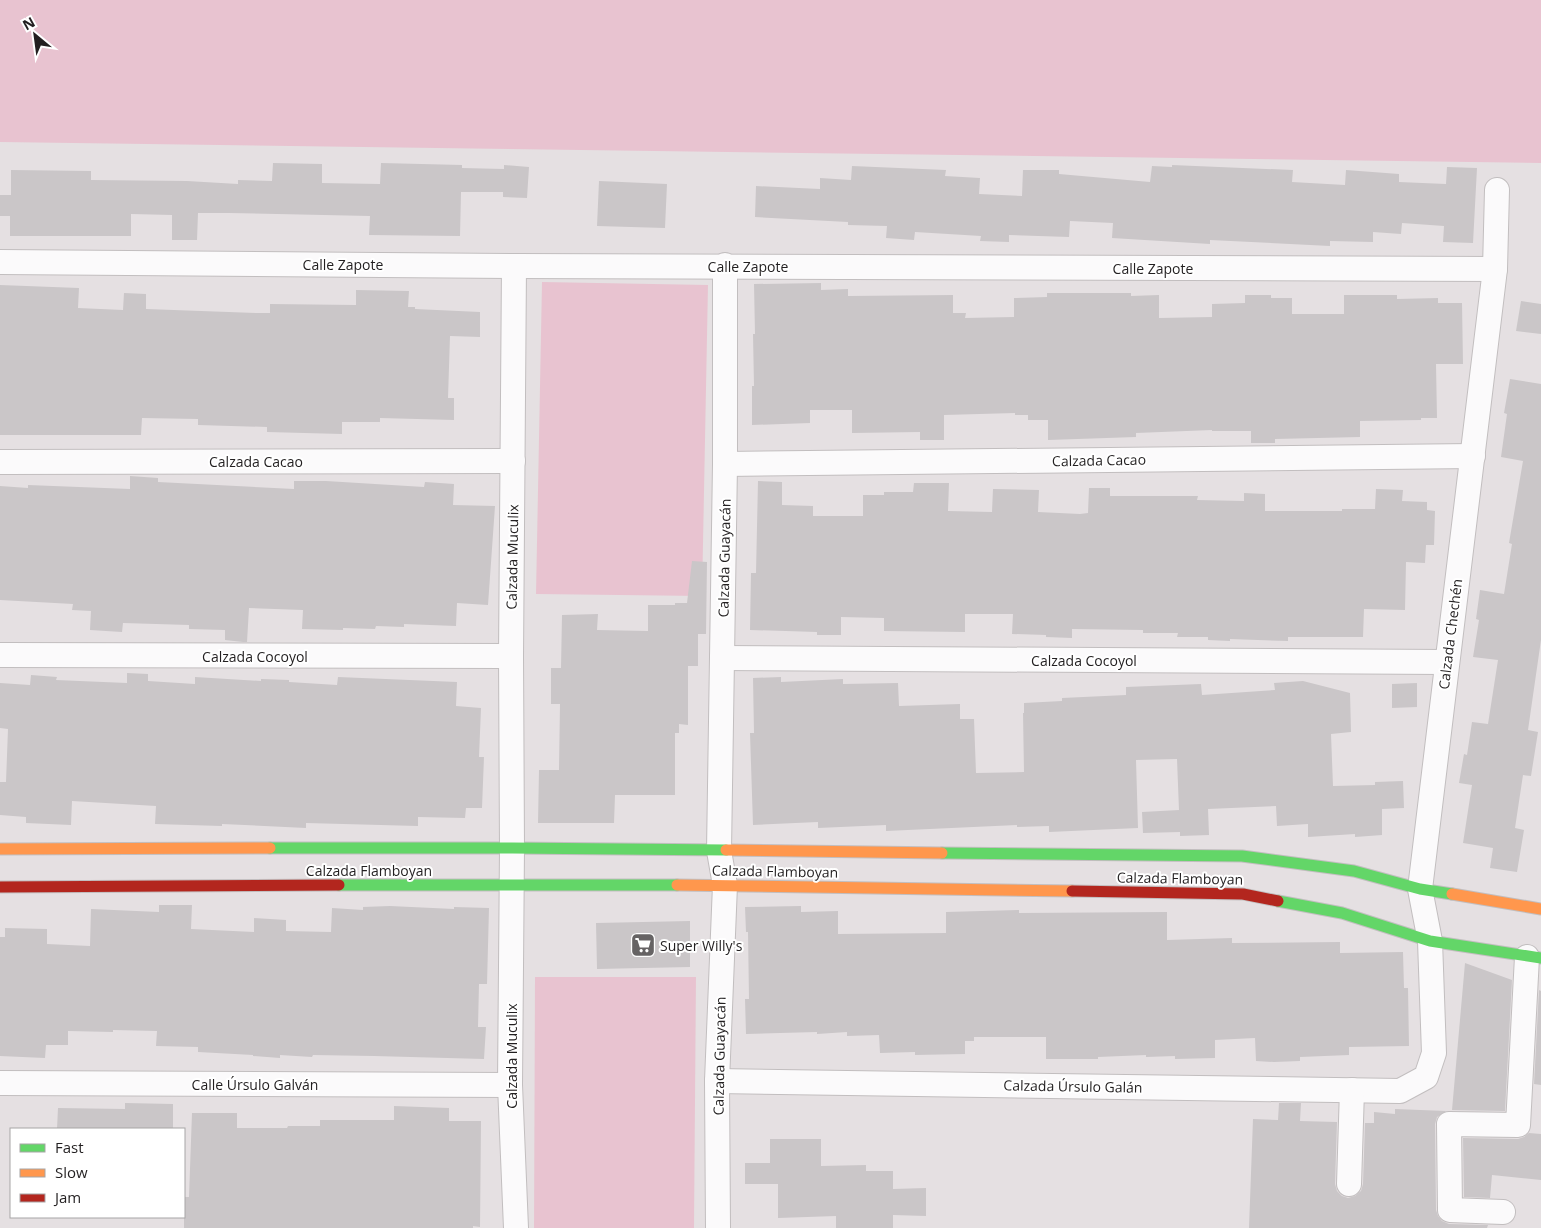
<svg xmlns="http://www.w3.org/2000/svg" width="1541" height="1228" font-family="'Open Sans',sans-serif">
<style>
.green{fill:#e8c3d0}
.building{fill:#cac6c8}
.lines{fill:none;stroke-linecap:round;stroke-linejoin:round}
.street-casing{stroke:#c2bebf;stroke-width:26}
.fast-casing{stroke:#c2bebf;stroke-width:13}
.slow-casing{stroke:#c2bebf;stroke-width:13}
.jam-casing{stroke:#c2bebf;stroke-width:13}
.street{stroke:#fbfafb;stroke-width:24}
.fast{stroke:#63d668;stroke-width:11}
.slow{stroke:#ff974d;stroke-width:11}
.jam{stroke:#b3261e;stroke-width:11}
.labels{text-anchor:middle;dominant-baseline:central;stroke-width:4;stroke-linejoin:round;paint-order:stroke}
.street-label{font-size:14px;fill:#221f20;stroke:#fff}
.poi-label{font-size:14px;fill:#221f20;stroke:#fff;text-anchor:start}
</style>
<rect width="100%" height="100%" fill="#e5e0e2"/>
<g class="green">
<polygon points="0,0 1541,0 1541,163 0,142"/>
<polygon points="542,282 708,285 702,596 536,594"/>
<polygon points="535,977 696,977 694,1228 534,1228"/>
</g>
<g class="building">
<polygon points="273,163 322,164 322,183 380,184 381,163 462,165 462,168 504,169 504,165 529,167 527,198 503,197 503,192 461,192 460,236 369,235 370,216 229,213 198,213 197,240 172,240 172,215 131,214 131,236 10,236 10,216 0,216 0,195 11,195 11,170 91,171 91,180 187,181 238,184 238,180 272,181"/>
<polygon points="1172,165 1293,170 1292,182 1345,185 1346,170 1399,174 1399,182 1446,184 1447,167 1477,168 1473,243 1443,242 1444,226 1402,223 1401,234 1373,232 1373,242 1330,241 1330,246 1210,240 1210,244 1112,238 1113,223 1070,221 1069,237 1009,235 1009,242 980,241 981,236 915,232 914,240 886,238 887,226 848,225 848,222 755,217 756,186 820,189 820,178 851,180 852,166 946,170 945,176 980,178 979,194 1022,196 1023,170 1059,170 1059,174 1150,182 1152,166 1172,167"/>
<polygon points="599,181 667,184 665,228 597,226"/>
<polygon points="821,283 821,290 848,289 848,296 953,295 953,313 966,313 965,318 1014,317 1014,298 1047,297 1047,293 1131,293 1131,296 1159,295 1159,318 1212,317 1212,304 1245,303 1245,295 1271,295 1271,298 1292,298 1292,314 1344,314 1344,295 1397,295 1397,299 1438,298 1438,303 1462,303 1463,364 1436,364 1437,418 1421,418 1421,420 1360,421 1360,437 1275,439 1275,443 1251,443 1251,431 1212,431 1212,430 1136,433 1136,437 1048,440 1048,420 1028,420 1028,415 1015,415 1015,413 944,415 944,440 920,440 920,432 852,433 852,410 810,410 810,423 752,425 752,386 754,386 753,334 755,334 754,284"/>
<polygon points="0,285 79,288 78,308 123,310 124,293 146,294 146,309 256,313 270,313 270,304 356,305 356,290 409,291 408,307 415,307 415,309 480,312 480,337 450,336 448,398 454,398 454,420 380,418 380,422 342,422 342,434 267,432 267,427 198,425 198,419 142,418 141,435 0,435"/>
<polygon points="1521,301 1541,304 1541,334 1516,331"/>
<polygon points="1510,379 1541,384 1541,640 1528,730 1538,732 1531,776 1523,775 1515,828 1524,830 1517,872 1490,868 1493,848 1463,843 1472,785 1459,783 1464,754 1467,755 1472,722 1488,724 1498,660 1473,657 1479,620 1476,619 1480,590 1504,594 1512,544 1509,543 1523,461 1501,457 1507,414 1504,413"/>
<polygon points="130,476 158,478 158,482 294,489 294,481 326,481 424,487 425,482 454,484 453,505 495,506 488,605 457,603 456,626 404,624 404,627 376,626 375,629 343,628 343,630 302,629 303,610 249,608 247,642 243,642 225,640 225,630 189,629 189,625 123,623 122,632 90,630 91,611 72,610 73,604 0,600 0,486 28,488 28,485 130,489"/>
<polygon points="758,481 782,482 782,505 813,506 813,516 863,516 863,495 884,495 884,492 913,492 914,483 949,483 948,511 992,512 993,489 1039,490 1038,512 1080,514 1088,513 1089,488 1110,488 1110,496 1198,496 1197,500 1244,501 1244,493 1265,494 1265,511 1342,511 1342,509 1375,509 1376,489 1403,490 1402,501 1427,502 1427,510 1435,511 1434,545 1426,545 1425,563 1406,562 1405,610 1364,609 1363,637 1288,637 1288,641 1230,639 1230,641 1208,640 1208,637 1177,637 1178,633 1143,633 1143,630 1072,629 1072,638 1046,637 1046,635 1012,634 1013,614 965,614 965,632 884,631 884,618 841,617 841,635 817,635 817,632 750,630 751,573 756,573"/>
<polygon points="692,561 707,562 706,634 698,634 698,666 688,666 688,725 679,724 679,733 675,733 675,795 615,795 614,823 538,823 539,770 559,770 560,704 551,704 551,668 561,668 562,615 598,614 597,630 648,631 648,605 675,605 675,603 687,603"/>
<polygon points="127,673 148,674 148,681 195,684 195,677 261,681 261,679 289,680 289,682 337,685 338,677 457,682 456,706 481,708 479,757 484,757 482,808 466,808 465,818 418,817 418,826 306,823 306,828 222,824 222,826 155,824 156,806 72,801 71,825 26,823 26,817 0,815 0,782 6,782 8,729 0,728 0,683 30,685 31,675 57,677 56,680 127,683"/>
<polygon points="781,677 781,682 843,679 843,684 898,683 899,706 960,704 960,719 974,719 976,773 1024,772 1023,713 1024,713 1024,703 1062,701 1062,698 1126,695 1126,687 1201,684 1202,695 1275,690 1274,683 1303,681 1350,693 1351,732 1331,734 1333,786 1375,785 1375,782 1403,781 1404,808 1382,809 1382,835 1355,837 1355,834 1308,837 1308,824 1277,826 1276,806 1208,809 1209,835 1180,836 1180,832 1143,833 1142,812 1179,810 1177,759 1136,760 1138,828 1049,832 1049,826 1017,827 1017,825 886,831 886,825 818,828 818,822 753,825 750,733 754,733 753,678"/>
<polygon points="1417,683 1417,707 1392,708 1392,684"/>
<polygon points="159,905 192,905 191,929 254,932 254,918 286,920 286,931 331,932 332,908 363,910 363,907 390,906 454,909 454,907 489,908 487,984 479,984 478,1027 486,1027 484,1059 374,1056 313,1055 312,1057 280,1055 280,1058 253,1056 253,1055 198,1052 198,1047 156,1046 157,1031 113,1030 113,1032 68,1031 68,1045 46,1045 45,1058 0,1056 0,937 5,937 5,928 47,929 47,944 90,946 91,909 159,912"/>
<polygon points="801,906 801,912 838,911 838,934 946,933 946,912 1019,910 1019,913 1167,912 1167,940 1232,938 1232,943 1340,942 1340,953 1403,952 1404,988 1408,988 1409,1046 1349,1047 1349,1055 1300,1057 1300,1061 1274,1062 1256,1061 1255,1038 1215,1040 1215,1058 1175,1059 1175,1056 1146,1057 1146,1055 1098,1057 1098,1059 1046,1059 1046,1037 974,1037 974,1041 965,1041 965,1054 915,1055 915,1052 880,1053 879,1035 847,1036 847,1032 817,1034 817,1032 746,1034 745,999 749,999 748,932 746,932 745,907"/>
<polygon points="690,921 690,967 597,969 596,923"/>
<polygon points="1465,963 1512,980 1505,1111 1452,1110"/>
<polygon points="1539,990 1541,991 1541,1085 1534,1084"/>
<polygon points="125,1103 173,1104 173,1129 57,1129 58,1108 125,1109"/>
<polygon points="1279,1103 1301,1103 1300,1121 1337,1122 1335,1184 1337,1191 1342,1196 1348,1198 1355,1196 1361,1191 1363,1184 1365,1123 1374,1123 1374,1112 1395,1114 1395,1109 1446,1111 1437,1117 1435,1124 1436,1210 1438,1216 1442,1221 1449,1224 1488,1225 1487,1228 1249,1228 1253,1119 1278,1120"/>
<polygon points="394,1106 449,1108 449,1121 481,1121 480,1227 473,1226 473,1228 184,1228 184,1197 189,1197 192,1113 237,1113 237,1128 287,1128 288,1126 320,1126 320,1120 394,1120"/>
<polygon points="1529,1133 1541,1134 1541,1180 1492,1175 1490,1198 1464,1197 1463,1138 1518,1139 1524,1137"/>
<polygon points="770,1139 821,1139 821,1166 866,1165 866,1171 893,1171 893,1189 926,1188 926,1216 893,1215 893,1228 836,1228 836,1216 778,1218 778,1184 745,1184 745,1163 770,1163"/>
</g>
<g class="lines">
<defs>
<g id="street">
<polyline points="0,262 514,266 1495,269"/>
<polyline points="514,266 511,656 512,848 510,1085 516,1228"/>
<polyline points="0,462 513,461"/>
<polyline points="725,464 1473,456"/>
<polyline points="0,655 511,656"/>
<polyline points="722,658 1446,662"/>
<polyline points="717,1081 1400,1091 1426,1077 1434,1053 1430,941 1420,889 1495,269 1497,190"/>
<polyline points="0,1083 510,1085"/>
<polyline points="1349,1184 1352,1090"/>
<polyline points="1503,1212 1450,1210 1449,1124 1518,1125 1527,957"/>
<polyline points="718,1228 717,1081 725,885 719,851 725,464 725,265"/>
</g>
<g id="fast">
<polyline points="270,848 512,848 726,850"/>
<polyline points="942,853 1242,856 1354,871 1420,889 1452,894"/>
<polyline points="339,885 677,885"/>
<polyline points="1278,901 1342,913 1430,941 1541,958"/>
</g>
<g id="slow">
<polyline points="0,849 270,848"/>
<polyline points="726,850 942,853"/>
<polyline points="677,885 1072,891"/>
<polyline points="1452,894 1541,909"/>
</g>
<g id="jam">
<polyline points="0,887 339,885"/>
<polyline points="1072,891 1243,894 1278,901"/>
</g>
</defs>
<use href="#street" class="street-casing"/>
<use href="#fast" class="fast-casing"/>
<use href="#slow" class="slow-casing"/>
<use href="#jam" class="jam-casing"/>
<use href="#street" class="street"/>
<use href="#fast" class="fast"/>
<use href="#slow" class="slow"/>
<use href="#jam" class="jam"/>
</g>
<defs>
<symbol id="supermarket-square" viewBox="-11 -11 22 22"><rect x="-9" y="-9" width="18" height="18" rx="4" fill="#666364" stroke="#fff"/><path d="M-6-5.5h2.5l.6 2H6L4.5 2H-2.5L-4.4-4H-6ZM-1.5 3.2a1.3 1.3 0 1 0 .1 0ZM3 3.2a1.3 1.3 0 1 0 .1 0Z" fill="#fff"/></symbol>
</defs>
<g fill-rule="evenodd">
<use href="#supermarket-square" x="629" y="931" width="28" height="28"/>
</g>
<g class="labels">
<g class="street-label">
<text x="343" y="264">Calle Zapote</text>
<text x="748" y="266">Calle Zapote</text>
<text x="1153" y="268">Calle Zapote</text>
<text transform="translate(1099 460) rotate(-1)">Calzada Cacao</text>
<text x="256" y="461">Calzada Cacao</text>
<text transform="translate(512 557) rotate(-89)">Calzada Muculix</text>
<text transform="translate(724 558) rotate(-89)">Calzada Guayacán</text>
<text transform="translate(1450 634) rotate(-83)">Calzada Chechén</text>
<text x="255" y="656">Calzada Cocoyol</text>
<text x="1084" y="660">Calzada Cocoyol</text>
<text x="369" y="870">Calzada Flamboyan</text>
<text transform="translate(775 871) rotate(1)">Calzada Flamboyan</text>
<text transform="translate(1180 878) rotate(1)">Calzada Flamboyan</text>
<text transform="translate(511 1056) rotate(-90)">Calzada Muculix</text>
<text transform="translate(719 1056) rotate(-89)">Calzada Guayacán</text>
<text x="255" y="1084">Calle Úrsulo Galván</text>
<text transform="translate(1073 1086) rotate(1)">Calzada Úrsulo Galán</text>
</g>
<g class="poi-label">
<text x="660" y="945">Super Willy's</text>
</g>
</g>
<rect x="10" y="1128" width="175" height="90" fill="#ffffff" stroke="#a7a5a6"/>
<rect x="20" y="1144" width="25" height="8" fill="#63d668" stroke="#a7a5a6"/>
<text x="55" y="1153" font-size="15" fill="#221f20">Fast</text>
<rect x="20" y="1169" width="25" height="8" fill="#ff974d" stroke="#a7a5a6"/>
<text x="55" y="1178" font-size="15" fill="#221f20">Slow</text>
<rect x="20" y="1194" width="25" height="8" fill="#b3261e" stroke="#a7a5a6"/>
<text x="55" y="1203" font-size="15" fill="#221f20">Jam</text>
<g transform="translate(35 35) rotate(331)" stroke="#ffffff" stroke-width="4" paint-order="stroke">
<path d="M0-4L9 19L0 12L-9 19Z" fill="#221f20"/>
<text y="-8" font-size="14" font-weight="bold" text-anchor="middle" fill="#221f20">N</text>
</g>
</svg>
